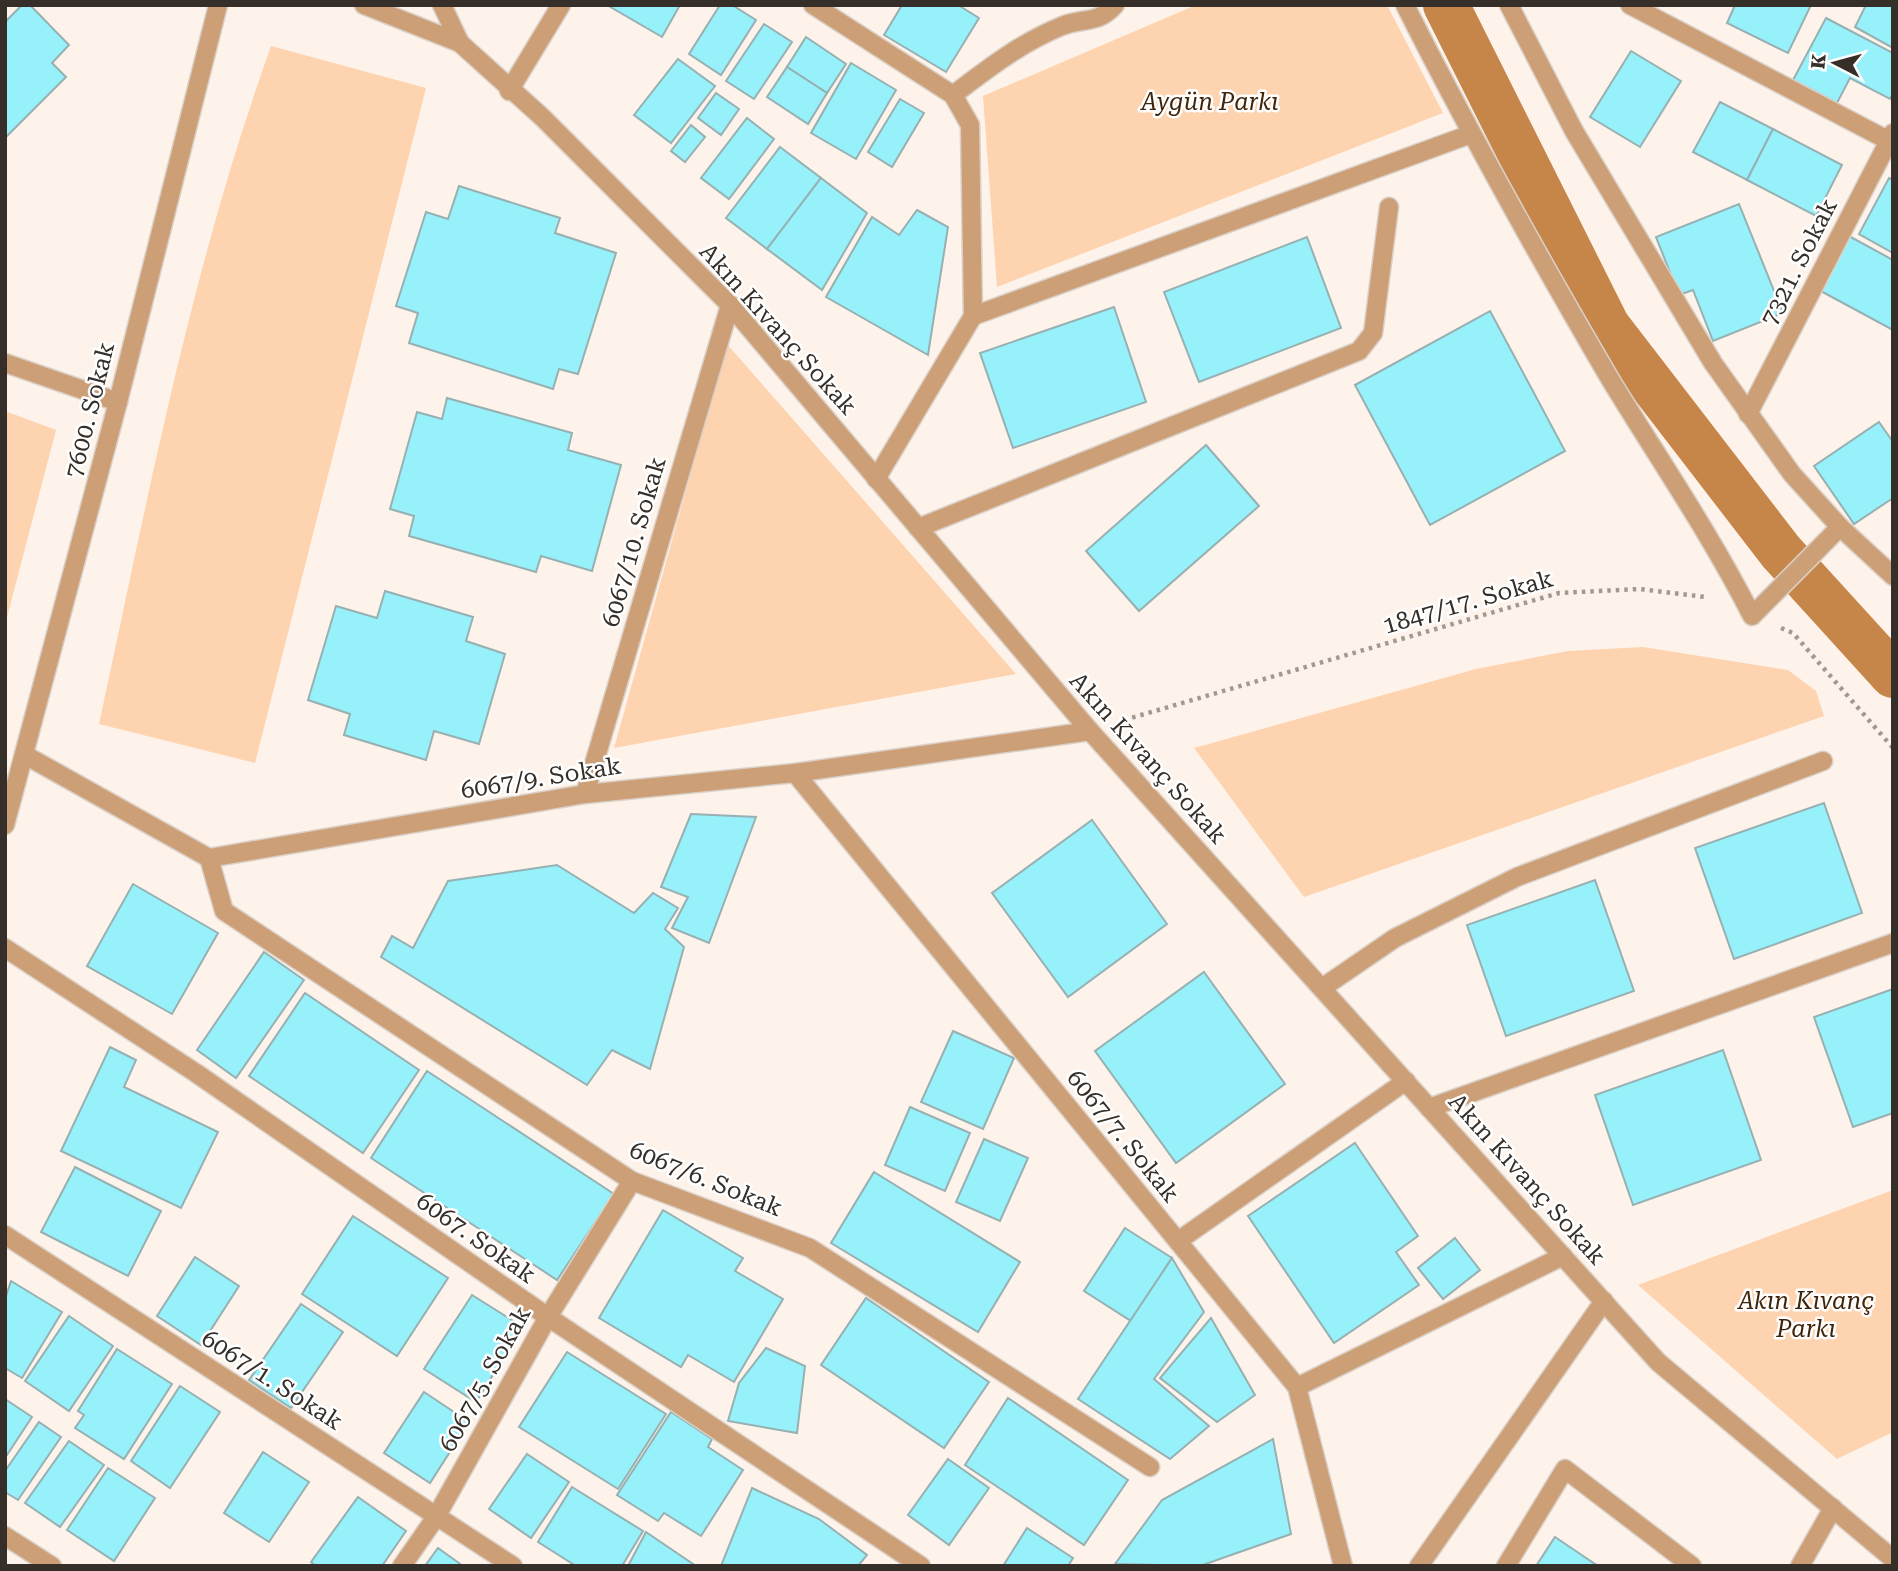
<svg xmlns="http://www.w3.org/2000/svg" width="1898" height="1571" font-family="'Roboto Serif',serif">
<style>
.green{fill:#fed3b0}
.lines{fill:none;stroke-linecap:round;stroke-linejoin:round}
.canal{stroke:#c6864a;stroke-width:46}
.building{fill:#96f1fa;stroke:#97b0b2;stroke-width:2}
.service-casing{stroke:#dad0c7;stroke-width:21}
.minor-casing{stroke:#dad0c7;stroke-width:21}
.tertiary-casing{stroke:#dad0c7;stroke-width:21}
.path{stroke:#a29991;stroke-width:4.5;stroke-dasharray:3.5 5;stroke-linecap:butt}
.service{stroke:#cc9f77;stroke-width:18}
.minor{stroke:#cc9f77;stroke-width:18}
.tertiary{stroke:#cc9f77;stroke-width:18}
.labels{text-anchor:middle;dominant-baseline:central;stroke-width:5;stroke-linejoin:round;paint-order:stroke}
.park-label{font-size:24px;font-style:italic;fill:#40250b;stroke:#fff}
.street-label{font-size:24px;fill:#362f29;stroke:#fff}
</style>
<rect width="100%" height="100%" fill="#fef3ea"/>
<g class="green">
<polygon points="1196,5 1387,5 1443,113 997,287 983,96"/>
<path d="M 271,46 L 426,88 L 255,763 L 99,724 C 148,497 192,265 271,46 Z"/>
<polygon points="727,344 1016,674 614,748"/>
<polygon points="5,411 56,430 5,625"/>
<polygon points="1643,647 1788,670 1816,691 1824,716 1304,897 1194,748 1476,669 1568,651"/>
<polygon points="1893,1190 1893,1432 1837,1459 1638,1285"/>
</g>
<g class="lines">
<polyline class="canal" points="1446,5 1607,326 1781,552 1893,675"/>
</g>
<g class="building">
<polygon points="22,5 30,5 69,45 52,63 66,77 5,138 5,22"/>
<polygon points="607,5 680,5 662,37"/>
<polygon points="720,5 732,5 756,20 721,75 689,54"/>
<polygon points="902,5 958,5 979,18 946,72 884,35"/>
<polygon points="1735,5 1811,5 1788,53 1727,23"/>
<polygon points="1866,5 1893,5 1893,48 1855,27"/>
<polygon points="1826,18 1893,53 1893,93 1890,99 1850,78 1837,103 1793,80"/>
<polygon points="764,24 792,42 754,99 726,81"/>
<polygon points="806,37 846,64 827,93 787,67"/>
<polygon points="1631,51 1681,81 1640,147 1590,117"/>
<polygon points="678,59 715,86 671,143 634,115"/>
<polygon points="851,63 896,90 856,159 811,133"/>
<polygon points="787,67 827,93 808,124 767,97"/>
<polygon points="716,93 739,109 721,135 698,118"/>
<polygon points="900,99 924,113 892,167 868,152"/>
<polygon points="1720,102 1773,129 1747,180 1693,152"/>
<polygon points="747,118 774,139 729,199 701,178"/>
<polygon points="691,125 705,137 685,162 671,151"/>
<polygon points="1773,129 1842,165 1816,216 1747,180"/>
<polygon points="780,147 821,178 767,249 726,218"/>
<polygon points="821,178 867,213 822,290 767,249"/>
<polygon points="1889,178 1893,180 1893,253 1859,234"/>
<polygon points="459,186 560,218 555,233 616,253 578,374 559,369 553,389 409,343 418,313 396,306 426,212 448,219"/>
<polygon points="1739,204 1783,313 1713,341 1693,290 1679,295 1656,237"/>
<polygon points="917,210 948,227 928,355 826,297 872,217 899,235"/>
<polygon points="1847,235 1893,260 1893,330 1817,289"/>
<polygon points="1307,237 1341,328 1199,382 1164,292"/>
<polygon points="1114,307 1146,402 1013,448 980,353"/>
<polygon points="1490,311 1565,451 1430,525 1355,385"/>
<polygon points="447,398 572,433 568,450 621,465 592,571 541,556 536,572 409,536 414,516 390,509 417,412 442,419"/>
<polygon points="1879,422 1893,442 1893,498 1854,524 1814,466"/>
<polygon points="1206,445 1259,506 1139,611 1086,551"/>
<polygon points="385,591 473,617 466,641 505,654 479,744 434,731 426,760 344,735 350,714 308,700 336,606 377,618"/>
<polygon points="1824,803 1862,913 1734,959 1695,848"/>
<polygon points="691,814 756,817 709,943 672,928 688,897 661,887"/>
<polygon points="1092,820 1167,924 1068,997 992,893"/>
<polygon points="557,865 634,913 653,893 678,908 665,929 684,947 650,1069 612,1050 587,1085 381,957 392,936 413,948 448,881"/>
<polygon points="1595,880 1634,991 1506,1036 1467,925"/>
<polygon points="133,884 218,933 172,1014 87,966"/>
<polygon points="264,952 304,980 236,1078 197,1050"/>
<polygon points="1204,972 1285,1084 1176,1163 1095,1051"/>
<polygon points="1893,989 1893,1113 1853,1127 1814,1017"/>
<polygon points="305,993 419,1070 363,1153 249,1076"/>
<polygon points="953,1031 1014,1058 983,1129 921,1102"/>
<polygon points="110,1047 136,1060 124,1087 218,1132 181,1208 61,1151"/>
<polygon points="1723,1050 1761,1160 1633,1205 1595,1095"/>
<polygon points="427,1071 614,1194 557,1280 371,1158"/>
<polygon points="910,1107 970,1133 945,1191 885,1165"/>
<polygon points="984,1139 1028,1158 1000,1221 956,1202"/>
<polygon points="1355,1143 1418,1236 1396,1252 1419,1285 1334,1343 1248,1216"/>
<polygon points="75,1167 161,1211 128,1276 41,1232"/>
<polygon points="874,1172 1020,1262 978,1332 831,1243"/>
<polygon points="663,1210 743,1258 735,1271 783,1299 734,1382 688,1355 681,1367 599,1318"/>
<polygon points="353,1216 448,1278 397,1356 302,1294"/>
<polygon points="1125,1228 1172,1258 1131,1321 1084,1291"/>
<polygon points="1455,1238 1480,1270 1443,1299 1418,1268"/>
<polygon points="195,1257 239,1286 201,1345 157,1316"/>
<polygon points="1172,1258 1204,1312 1154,1379 1209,1426 1170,1459 1078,1399"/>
<polygon points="11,1281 62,1312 22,1378 5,1368 5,1299"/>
<polygon points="472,1295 523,1327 476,1402 424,1369"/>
<polygon points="866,1298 989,1382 944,1448 821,1365"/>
<polygon points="301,1304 343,1332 291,1408 249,1380"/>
<polygon points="69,1316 113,1346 69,1411 25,1381"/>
<polygon points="1211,1318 1255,1395 1217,1422 1160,1378"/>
<polygon points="766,1348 805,1366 797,1433 728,1421 739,1383"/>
<polygon points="117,1349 172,1384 124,1459 75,1428 84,1415 78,1411"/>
<polygon points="567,1352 666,1414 618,1489 519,1427"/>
<polygon points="180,1386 220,1412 170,1488 131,1461"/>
<polygon points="424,1392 469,1422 430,1483 384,1453"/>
<polygon points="1008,1398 1128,1480 1084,1545 965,1465"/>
<polygon points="5,1399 32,1417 5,1458"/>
<polygon points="671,1412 712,1439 708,1447 743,1470 701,1536 664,1513 658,1521 617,1495"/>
<polygon points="39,1422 61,1437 18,1500 5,1492 5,1471"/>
<polygon points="1273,1439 1291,1534 1200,1566 1115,1564 1162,1500"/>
<polygon points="69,1441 104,1465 60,1527 25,1503"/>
<polygon points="263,1452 309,1482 269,1542 224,1513"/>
<polygon points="527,1454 569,1482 531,1538 489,1509"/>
<polygon points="948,1459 989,1488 949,1545 908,1515"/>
<polygon points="108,1468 155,1498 114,1561 67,1530"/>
<polygon points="572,1487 643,1531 622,1566 576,1566 538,1542"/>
<polygon points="752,1488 819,1519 867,1555 858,1566 721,1566"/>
<polygon points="358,1497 406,1531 382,1566 316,1566 311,1562"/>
<polygon points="1027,1528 1073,1558 1068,1566 1003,1566"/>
<polygon points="646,1532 696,1566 628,1566"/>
<polygon points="1555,1537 1598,1566 1536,1566"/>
<polygon points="438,1548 463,1566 425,1566"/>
</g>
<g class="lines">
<defs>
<g id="service">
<polyline points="1322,988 1395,938 1517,877 1823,761"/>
<polyline points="1429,1108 1893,943"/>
<polyline points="1506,1566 1565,1469 1692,1566"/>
</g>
<g id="minor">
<polyline points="364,5 460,43 542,117 730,305 1090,731 1658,1362 1893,1559"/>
<polyline points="813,5 953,95 970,125 973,316"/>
<path d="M 1405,5 C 1469,132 1538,256 1610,379 C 1658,458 1710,533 1752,616 L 1840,527"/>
<polyline points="1509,5 1574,131 1713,363 1792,474 1840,527 1893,576"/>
<polyline points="1630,5 1893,143"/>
<polyline points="509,91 561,5"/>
<path d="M 953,95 C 987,69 1022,42 1062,26 C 1084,17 1097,25 1115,5"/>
<polyline points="5,363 118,402"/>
<polyline points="1748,414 1893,133"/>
<polyline points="876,479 973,316 1471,134"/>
<polyline points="918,528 1359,351 1373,333 1389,207"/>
<polyline points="25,755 209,858 585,794 795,773 1090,731"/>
<polyline points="795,773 1297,1387 1343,1566"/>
<polyline points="585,794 730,305"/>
<polyline points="209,858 224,911 632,1181 810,1248 1150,1467"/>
<polyline points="5,948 196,1073 548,1317 921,1566"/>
<polyline points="5,1235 513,1566"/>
<polyline points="1178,1241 1406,1081"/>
<polyline points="1297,1387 1563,1256"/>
<polyline points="5,1536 52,1566"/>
<polyline points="402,1566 436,1517 548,1317 632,1181"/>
<polyline points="1419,1566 1604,1301"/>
<polyline points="1800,1566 1833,1508"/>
</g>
<g id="tertiary">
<polyline points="442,5 460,43"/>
<polyline points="5,825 118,402 218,5"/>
</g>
</defs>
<use href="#service" class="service-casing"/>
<use href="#minor" class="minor-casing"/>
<use href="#tertiary" class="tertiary-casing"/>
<g class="path">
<polyline points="1781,628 1793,633 1893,748"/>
<polyline points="1124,720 1559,593 1640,589 1705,597"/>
</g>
<use href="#service" class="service"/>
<use href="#minor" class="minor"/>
<use href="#tertiary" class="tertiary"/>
</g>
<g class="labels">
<g class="park-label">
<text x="1210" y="102">Aygün Parkı</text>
<text x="1806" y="1301">Akın Kıvanç<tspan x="1806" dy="28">Parkı</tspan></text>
</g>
<g class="street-label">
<text transform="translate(1799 262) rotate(-63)">7321. Sokak</text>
<text transform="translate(778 329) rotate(48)">Akın Kıvanç Sokak</text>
<text transform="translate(90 410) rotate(-76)">7600. Sokak</text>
<text transform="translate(634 542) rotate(-74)">6067/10. Sokak</text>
<text transform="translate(1468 602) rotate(-16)">1847/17. Sokak</text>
<text transform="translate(1148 758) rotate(48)">Akın Kıvanç Sokak</text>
<text transform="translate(541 778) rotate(-9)">6067/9. Sokak</text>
<text transform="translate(1123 1136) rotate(51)">6067/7. Sokak</text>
<text transform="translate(706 1179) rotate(22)">6067/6. Sokak</text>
<text transform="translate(1527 1179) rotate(48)">Akın Kıvanç Sokak</text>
<text transform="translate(476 1238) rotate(35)">6067. Sokak</text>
<text transform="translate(485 1379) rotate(-61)">6067/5. Sokak</text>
<text transform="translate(272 1380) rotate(33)">6067/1. Sokak</text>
</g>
</g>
<rect width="1898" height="1571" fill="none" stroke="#362f29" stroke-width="14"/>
<g transform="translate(1835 63) rotate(276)" stroke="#ffffff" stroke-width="5" paint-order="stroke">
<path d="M0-5L12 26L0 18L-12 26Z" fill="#362f29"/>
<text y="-10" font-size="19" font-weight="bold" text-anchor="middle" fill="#362f29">K</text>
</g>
</svg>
